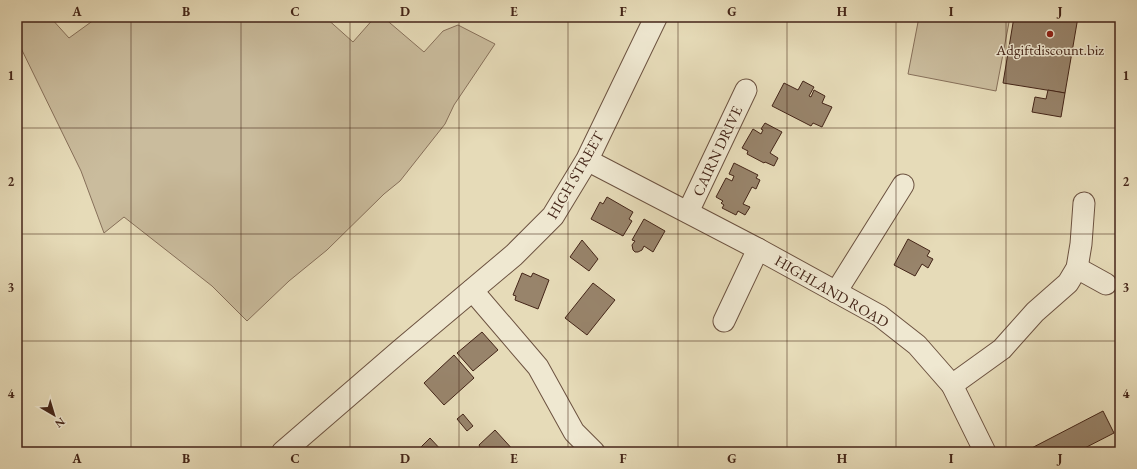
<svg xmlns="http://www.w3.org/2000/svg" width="1137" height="469" font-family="'EB Garamond',serif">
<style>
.green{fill:#cabc9d;stroke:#87705a}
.building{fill:#98846b;stroke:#442518}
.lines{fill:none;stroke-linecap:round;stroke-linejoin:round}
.minor-casing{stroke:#6c5240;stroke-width:23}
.tertiary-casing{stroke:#6c5240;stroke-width:24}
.minor{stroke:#efe8d1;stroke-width:21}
.tertiary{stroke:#efe8d1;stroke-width:22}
.grid{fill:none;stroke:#442518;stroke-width:1;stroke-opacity:0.55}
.poi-dot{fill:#8f2418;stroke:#efe8d1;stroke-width:1.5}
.labels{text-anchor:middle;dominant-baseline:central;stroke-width:3;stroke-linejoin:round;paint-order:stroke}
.poi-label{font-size:15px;fill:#442518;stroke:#efe8d1}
.street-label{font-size:15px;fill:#442518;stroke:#efe8d1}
.neatline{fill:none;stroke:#442518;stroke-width:1.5}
.grid-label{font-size:13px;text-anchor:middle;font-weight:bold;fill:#442518}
</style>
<rect width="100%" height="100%" fill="#e6dbb8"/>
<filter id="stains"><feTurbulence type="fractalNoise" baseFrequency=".005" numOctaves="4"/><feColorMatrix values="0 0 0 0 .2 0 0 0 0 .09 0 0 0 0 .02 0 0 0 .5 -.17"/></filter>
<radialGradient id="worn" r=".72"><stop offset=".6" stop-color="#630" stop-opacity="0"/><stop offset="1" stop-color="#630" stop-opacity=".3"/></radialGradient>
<g class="green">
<polygon points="17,17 50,17 69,38 98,17 325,17 353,42 375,17 383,17 424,52 443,31 458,25 495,44 454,105 445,124 400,181 384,194 327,250 289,281 247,321 212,286 124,217 104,233 81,171 17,40"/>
<polygon points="919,17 1010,17 996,91 908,74"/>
</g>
<g class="building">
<polygon points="1014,17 1078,17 1065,93 1003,83"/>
<polygon points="803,81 814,87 809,96 811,97 814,90 825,96 822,103 832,107 822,127 813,123 811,126 772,106 784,83 798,90"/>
<polygon points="1048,90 1065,93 1061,117 1032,112 1035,97 1046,99"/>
<polygon points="765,123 782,132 770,153 778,158 774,166 765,162 764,163 747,154 748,151 742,148 753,129 761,134 763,130 761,129"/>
<polygon points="734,163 758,175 756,178 760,180 756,189 752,187 743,204 750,207 745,215 738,211 736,215 722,208 724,205 721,203 723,201 716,197 726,178 732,181 734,176 729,174"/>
<polygon points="607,197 633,212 629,219 632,221 623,236 591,219 600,202 603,204"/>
<polygon points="644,219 665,231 653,252 644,246 642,250 638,252 635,252 633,250 632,245 635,241 632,240"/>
<polygon points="908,239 930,251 927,256 933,259 928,268 922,264 915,276 894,265"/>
<polygon points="582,240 598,259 589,271 570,257"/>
<polygon points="522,273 531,277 533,273 549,280 538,309 515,300 516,296 513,295"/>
<polygon points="593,283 615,300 587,335 565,318"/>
<polygon points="482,332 498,350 473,371 457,353"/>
<polygon points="454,355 474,378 444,405 424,383"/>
<polygon points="1103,411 1114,433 1077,452 1024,452"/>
<polygon points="463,414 473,426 467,431 457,419"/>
<polygon points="495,430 515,452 475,452 480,447 479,445"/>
<polygon points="430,438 443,452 416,452"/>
</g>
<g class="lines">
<defs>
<g id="minor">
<polyline points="587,160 758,249 880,316 917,345 952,385 985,452"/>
<polyline points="688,212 746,90"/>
<polyline points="1077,268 1106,284"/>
<polyline points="472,290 538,367 574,432 594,452"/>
<polyline points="836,292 903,185"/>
<polyline points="724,321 758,249"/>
<polyline points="952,385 1002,349 1035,312 1068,283 1077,268 1081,244 1084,203"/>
</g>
<polyline id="tertiary" points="283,452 401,350 514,255 553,216 587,160 656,17"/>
</defs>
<use href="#minor" class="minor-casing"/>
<use href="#tertiary" class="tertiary-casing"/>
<use href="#minor" class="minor"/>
<use href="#tertiary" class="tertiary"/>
</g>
<path class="grid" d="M 131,17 L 131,452M 241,17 L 241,452M 350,17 L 350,452M 459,17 L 459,452M 568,17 L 568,452M 678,17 L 678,452M 787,17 L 787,452M 896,17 L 896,452M 1006,17 L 1006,452M 17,128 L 1120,128M 17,234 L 1120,234M 17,341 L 1120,341"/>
<circle class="poi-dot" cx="1050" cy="34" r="4"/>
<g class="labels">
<g class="poi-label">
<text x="1050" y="49">Adgiftdiscount.biz</text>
</g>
<g class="street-label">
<text transform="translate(717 151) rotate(-65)">CAIRN DRIVE</text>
<text transform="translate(575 175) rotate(-60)">HIGH STREET</text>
<text transform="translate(832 291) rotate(30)">HIGHLAND ROAD</text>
</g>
</g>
<rect width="1137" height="469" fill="none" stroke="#e6dbb8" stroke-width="44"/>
<g transform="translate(54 415) rotate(142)" stroke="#efe8d1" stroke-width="3" paint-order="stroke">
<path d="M0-3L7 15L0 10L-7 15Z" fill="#442518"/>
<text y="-6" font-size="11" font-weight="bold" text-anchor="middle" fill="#442518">N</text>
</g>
<rect x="22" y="22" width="1093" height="425" class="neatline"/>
<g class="grid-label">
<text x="77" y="16">A</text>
<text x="186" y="16">B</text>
<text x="295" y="16">C</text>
<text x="405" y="16">D</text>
<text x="514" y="16">E</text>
<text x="623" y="16">F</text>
<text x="732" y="16">G</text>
<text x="842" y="16">H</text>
<text x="951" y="16">I</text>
<text x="1060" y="16">J</text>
<text x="11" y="80">1</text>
<text x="1126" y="80">1</text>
<text x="11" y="186">2</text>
<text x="1126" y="186">2</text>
<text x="11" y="292">3</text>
<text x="1126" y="292">3</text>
<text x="11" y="398">4</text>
<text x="1126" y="398">4</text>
<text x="77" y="463">A</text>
<text x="186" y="463">B</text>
<text x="295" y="463">C</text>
<text x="405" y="463">D</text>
<text x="514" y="463">E</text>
<text x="623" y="463">F</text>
<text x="732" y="463">G</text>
<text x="842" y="463">H</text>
<text x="951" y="463">I</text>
<text x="1060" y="463">J</text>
</g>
<rect width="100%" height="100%" filter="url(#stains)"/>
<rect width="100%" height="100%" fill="url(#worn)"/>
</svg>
